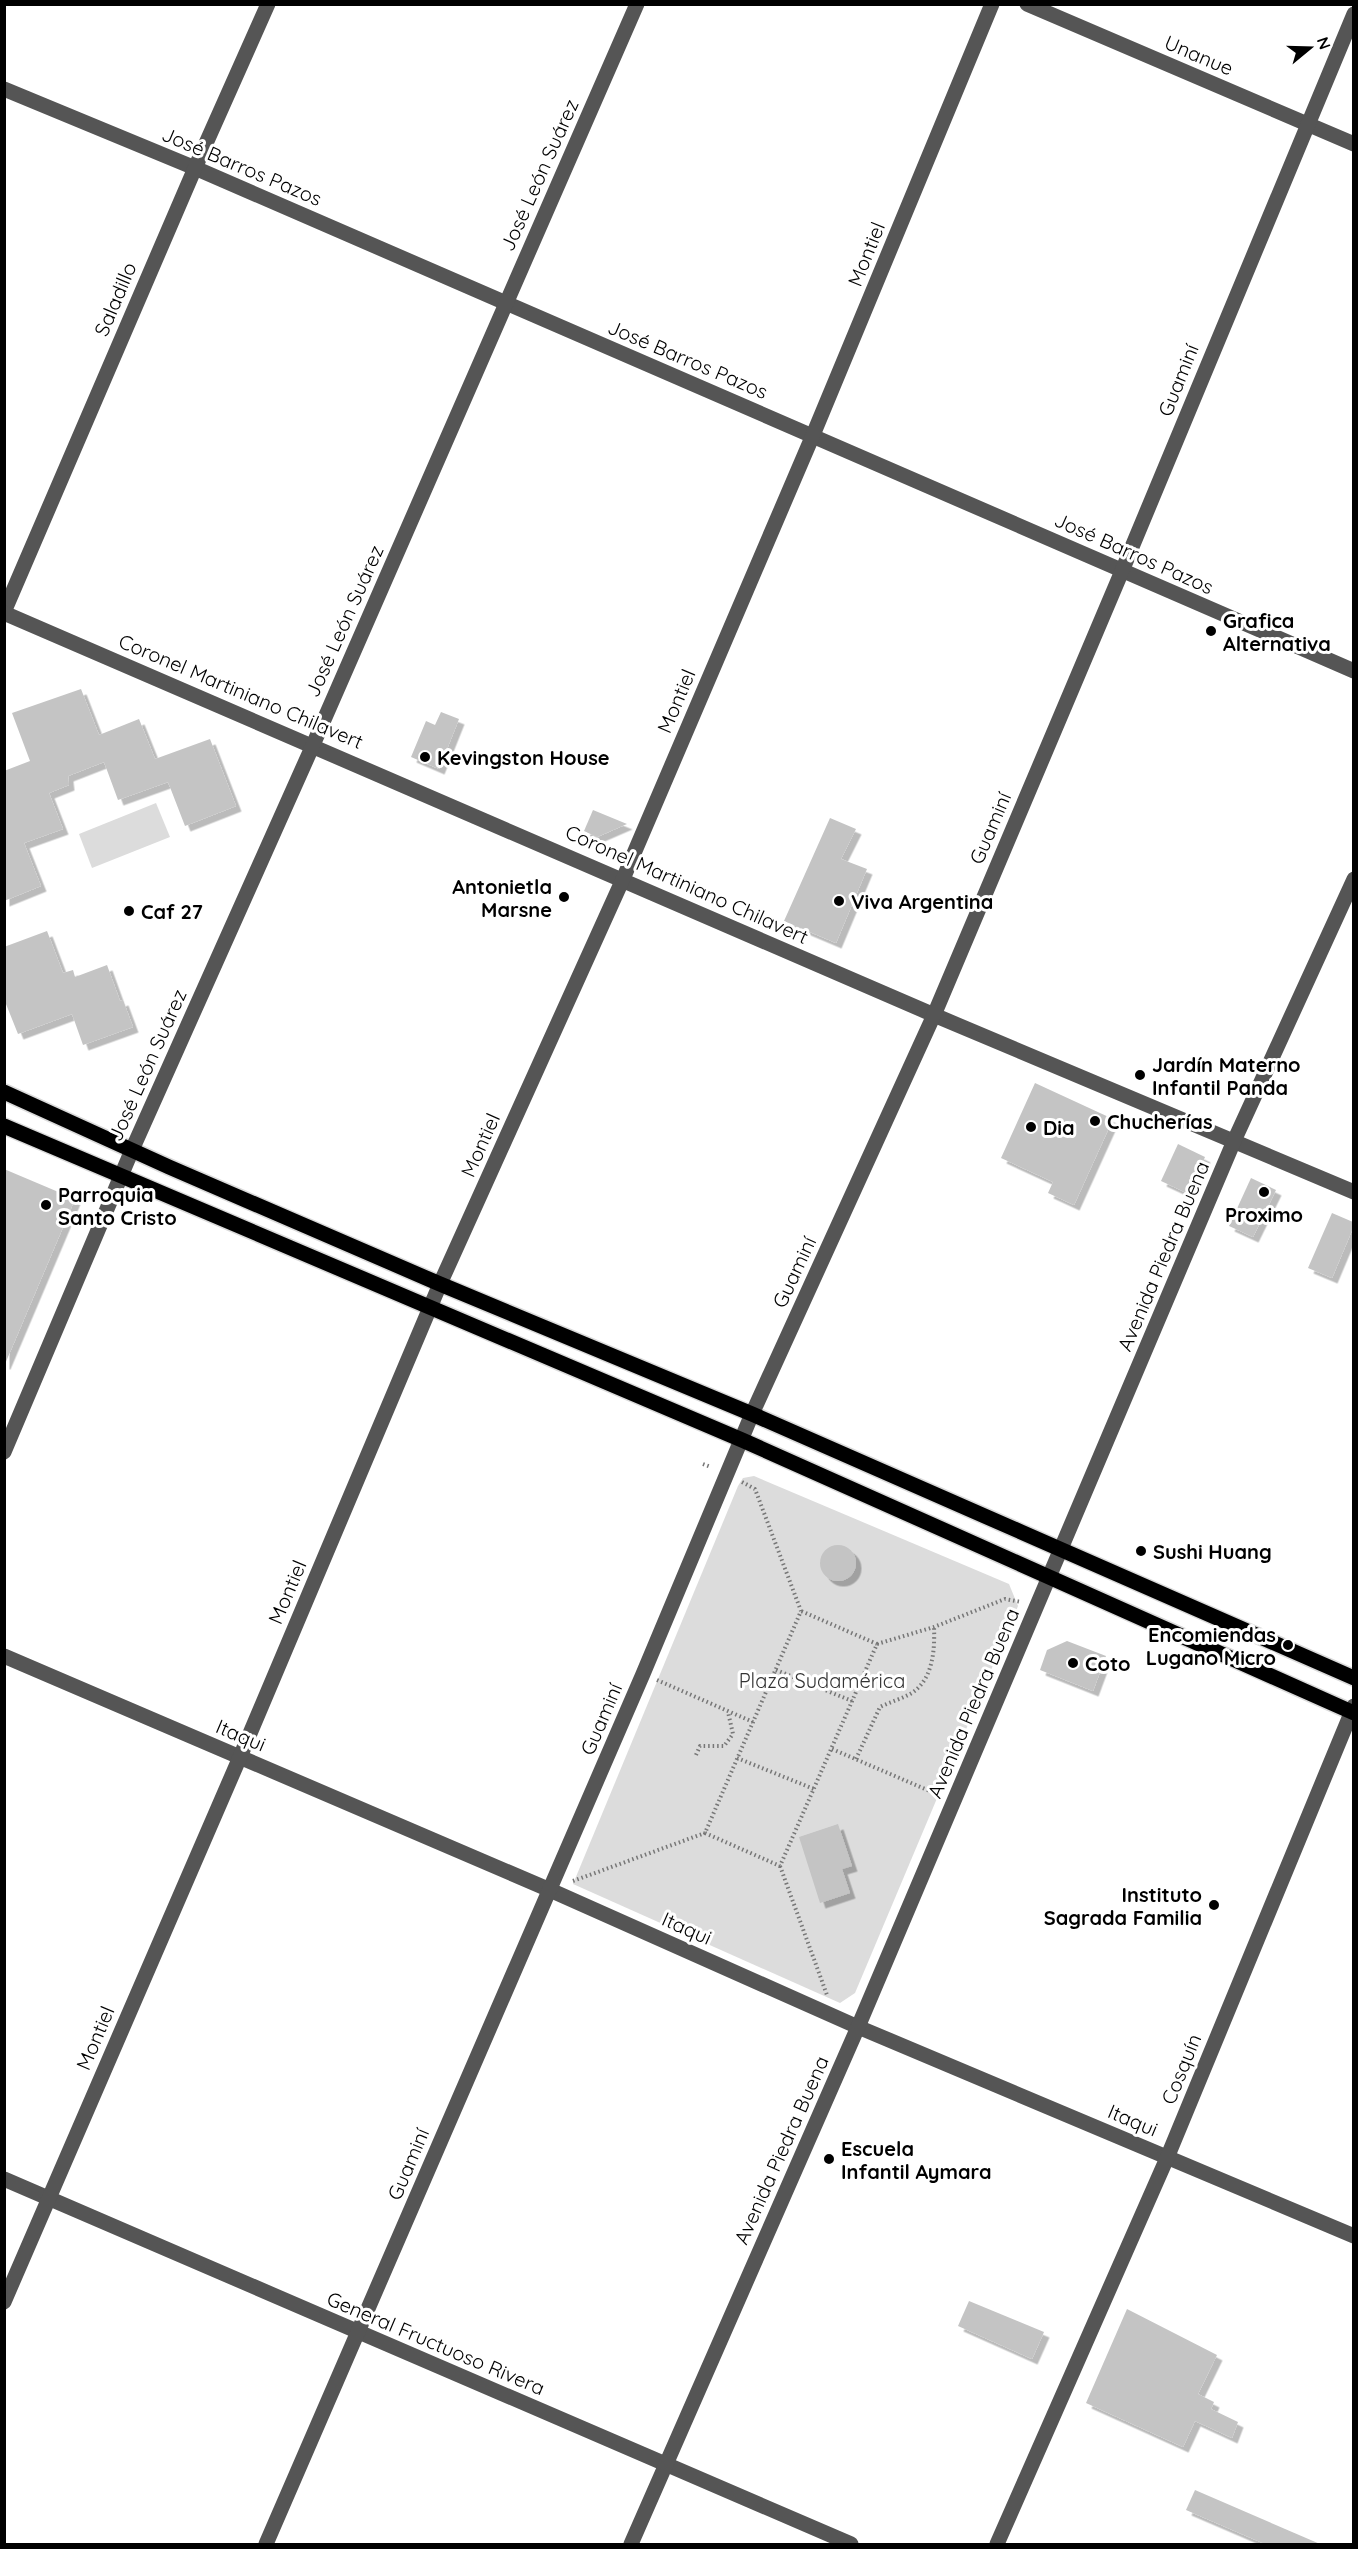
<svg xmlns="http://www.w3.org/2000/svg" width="1358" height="2549" font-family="Quicksand,sans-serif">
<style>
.green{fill:#dcdcdc}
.building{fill:#c4c4c4;filter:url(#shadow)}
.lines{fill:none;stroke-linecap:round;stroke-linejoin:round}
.major-casing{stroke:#dbdbdb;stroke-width:18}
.path{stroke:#777;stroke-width:4;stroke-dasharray:1.5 3;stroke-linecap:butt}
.minor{stroke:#555;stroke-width:15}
.major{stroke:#000;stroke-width:15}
.poi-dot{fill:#000;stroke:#fff;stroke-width:2}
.labels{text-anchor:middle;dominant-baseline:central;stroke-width:6;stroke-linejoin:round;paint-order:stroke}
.street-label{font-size:20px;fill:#000;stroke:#fff}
.poi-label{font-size:20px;font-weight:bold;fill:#000;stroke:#fff;text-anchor:start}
.park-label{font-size:20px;fill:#333;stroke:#fff}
</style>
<defs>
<filter id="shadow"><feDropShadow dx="5.5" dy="5.5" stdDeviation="0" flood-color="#0004"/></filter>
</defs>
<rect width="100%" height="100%" fill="#fff"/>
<g class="green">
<polygon points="156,803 170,837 92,868 79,834"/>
<polygon points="754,1476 1009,1584 1018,1606 855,1993 840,2003 573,1884 738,1486 743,1478"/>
</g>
<g class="building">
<polygon points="81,689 99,735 139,719 155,759 210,739 236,806 185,826 168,782 118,800 104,762 68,776 69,785 49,793 63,829 24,843 41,886 4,901 4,771 30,761 12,713"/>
<polygon points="441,712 459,719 439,769 411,757 426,721 435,725"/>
<polygon points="593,810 627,824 597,837 584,831"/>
<polygon points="830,818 856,829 841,859 867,869 836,943 784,921"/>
<polygon points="47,931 63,973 73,970 75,977 107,965 120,1001 123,1000 133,1027 83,1045 72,1014 18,1034 4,999 4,947"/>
<polygon points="1035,1083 1113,1119 1074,1205 1048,1193 1053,1182 1001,1158"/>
<polygon points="1178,1144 1205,1157 1189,1194 1161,1181"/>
<polygon points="4,1169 75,1199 5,1364 4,1364"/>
<polygon points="1251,1178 1276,1190 1253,1237 1229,1226"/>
<polygon points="1332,1213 1353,1222 1353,1228 1332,1278 1308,1268"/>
<circle cx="838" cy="1563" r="18"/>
<polygon points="1067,1641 1106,1656 1093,1691 1040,1670 1047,1650"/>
<polygon points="838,1824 852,1866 842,1869 850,1893 820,1903 799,1837"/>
<polygon points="969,2301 1044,2332 1032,2359 958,2326"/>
<polygon points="1127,2309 1217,2355 1198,2394 1214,2402 1211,2409 1238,2422 1232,2438 1195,2421 1183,2447 1086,2403"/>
<polygon points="1195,2490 1320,2544 1265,2544 1186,2510"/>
</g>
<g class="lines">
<defs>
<g id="major">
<polyline points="4,1092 169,1167 440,1284 752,1414 1354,1678"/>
<polyline points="4,1126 742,1440 1354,1713"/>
</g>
</defs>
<use href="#major" class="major-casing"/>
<g class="path">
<polyline points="703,1464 711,1467"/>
<polyline points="742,1482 755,1489 801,1611 705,1833 780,1866 877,1644 801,1611"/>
<polyline points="877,1644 934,1627 1005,1599 1021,1602"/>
<polyline points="776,1670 852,1701"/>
<polyline points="657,1680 753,1722"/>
<polyline points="832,1749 939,1795"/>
<polyline points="696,1755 700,1746 724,1746 733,1734 728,1712"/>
<polyline points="737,1758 814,1789"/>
<path d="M 856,1759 L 880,1707 C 890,1702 901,1699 910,1694 C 933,1681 935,1650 934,1627"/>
<polyline points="780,1866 827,1995"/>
<polyline points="573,1881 705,1833"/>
</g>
<g class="minor">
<polyline points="1027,4 1354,144"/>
<polyline points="4,89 195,168 1354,671"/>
<polyline points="4,612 195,168 268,4"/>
<polyline points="4,613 934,1015 1354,1192"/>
<polyline points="4,1452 132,1150 313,745 637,4"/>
<polyline points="4,1656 550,1890 858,2027 1354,2236"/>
<polyline points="4,2179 851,2544"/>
<polyline points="4,2302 240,1757 440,1284 623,879 813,435 992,4"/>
<polyline points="266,2544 643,1674 752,1414 934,1015 1122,571 1354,14"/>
<polyline points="631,2544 858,2027 1234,1141 1354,879"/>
<polyline points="997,2544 1167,2158 1354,1706"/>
</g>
<use href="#major" class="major"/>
</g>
<g class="poi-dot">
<circle cx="1211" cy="631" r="6"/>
<circle cx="425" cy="757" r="6"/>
<circle cx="564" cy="897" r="6"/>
<circle cx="839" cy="901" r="6"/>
<circle cx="129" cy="911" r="6"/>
<circle cx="1140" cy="1075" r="6"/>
<circle cx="1095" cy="1121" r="6"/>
<circle cx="1031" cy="1127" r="6"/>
<circle cx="1264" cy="1192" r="6"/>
<circle cx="46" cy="1205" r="6"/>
<circle cx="1141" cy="1551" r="6"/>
<circle cx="1288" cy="1645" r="6"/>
<circle cx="1073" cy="1663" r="6"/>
<circle cx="1214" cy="1905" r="6"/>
<circle cx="829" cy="2159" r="6"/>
</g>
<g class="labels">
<g class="street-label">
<text transform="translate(1199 55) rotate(23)">Unanue</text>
<text transform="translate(242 166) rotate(23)">José Barros Pazos</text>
<text transform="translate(539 175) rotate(-66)">José León Suárez</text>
<text transform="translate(866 254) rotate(-68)">Montiel</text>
<text transform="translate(115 299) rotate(-67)">Saladillo</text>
<text transform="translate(688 359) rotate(23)">José Barros Pazos</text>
<text transform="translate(1178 380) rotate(-68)">Guaminí</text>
<text transform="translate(1134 553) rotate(24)">José Barros Pazos</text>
<text transform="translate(344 621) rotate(-66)">José León Suárez</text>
<text transform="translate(241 691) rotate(23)">Coronel Martiniano Chilavert</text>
<text transform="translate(676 701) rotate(-67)">Montiel</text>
<text transform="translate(990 828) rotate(-67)">Guaminí</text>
<text transform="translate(687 884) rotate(24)">Coronel Martiniano Chilavert</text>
<text transform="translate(147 1065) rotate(-66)">José León Suárez</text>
<text transform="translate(480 1145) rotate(-66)">Montiel</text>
<text transform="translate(1163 1256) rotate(-67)">Avenida Piedra Buena</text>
<text transform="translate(794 1272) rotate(-65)">Guaminí</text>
<text transform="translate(287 1592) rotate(-67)">Montiel</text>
<text transform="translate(973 1703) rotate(-67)">Avenida Piedra Buena</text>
<text transform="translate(601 1719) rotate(-67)">Guaminí</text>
<text transform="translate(241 1735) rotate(23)">Itaqui</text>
<text transform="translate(687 1928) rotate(24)">Itaqui</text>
<text transform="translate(95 2038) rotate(-67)">Montiel</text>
<text transform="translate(1181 2069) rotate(-68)">Cosquín</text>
<text transform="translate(1133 2120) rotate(23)">Itaqui</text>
<text transform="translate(781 2150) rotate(-66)">Avenida Piedra Buena</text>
<text transform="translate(408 2164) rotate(-67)">Guaminí</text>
<text transform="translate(436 2343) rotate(23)">General Fructuoso Rivera</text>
</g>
<g class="poi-label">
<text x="1223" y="620">Grafica<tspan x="1223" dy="23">Alternativa</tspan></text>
<text x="437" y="757">Kevingston House</text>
<text x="552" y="886" text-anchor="end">Antonietla<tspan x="552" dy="23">Marsne</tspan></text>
<text x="851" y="901">Viva Argentina</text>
<text x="141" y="911">Caf 27</text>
<text x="1152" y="1064">Jardín Materno<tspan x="1152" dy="23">Infantil Panda</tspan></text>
<text x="1107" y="1121">Chucherías</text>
<text x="1043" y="1127">Dia</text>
<text x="58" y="1194">Parroquia<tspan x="58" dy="23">Santo Cristo</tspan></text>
<text x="1264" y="1214" text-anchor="middle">Proximo</text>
<text x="1153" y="1551">Sushi Huang</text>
<text x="1276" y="1634" text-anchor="end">Encomiendas<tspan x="1276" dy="23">Lugano Micro</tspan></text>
<text x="1085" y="1663">Coto</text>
<text x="1202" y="1894" text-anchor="end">Instituto<tspan x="1202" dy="23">Sagrada Familia</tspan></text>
<text x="841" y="2148">Escuela<tspan x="841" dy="23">Infantil Aymara</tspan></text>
</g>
<g class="park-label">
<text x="822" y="1680">Plaza Sudamérica</text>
</g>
</g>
<rect width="1358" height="2549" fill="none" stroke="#000000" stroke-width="12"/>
<g transform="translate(1310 48) rotate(71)" stroke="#ffffff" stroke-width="4.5" paint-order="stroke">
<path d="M0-4.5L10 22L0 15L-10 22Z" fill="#000000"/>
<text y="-9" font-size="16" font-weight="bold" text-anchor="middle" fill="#000000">N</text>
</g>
</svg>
